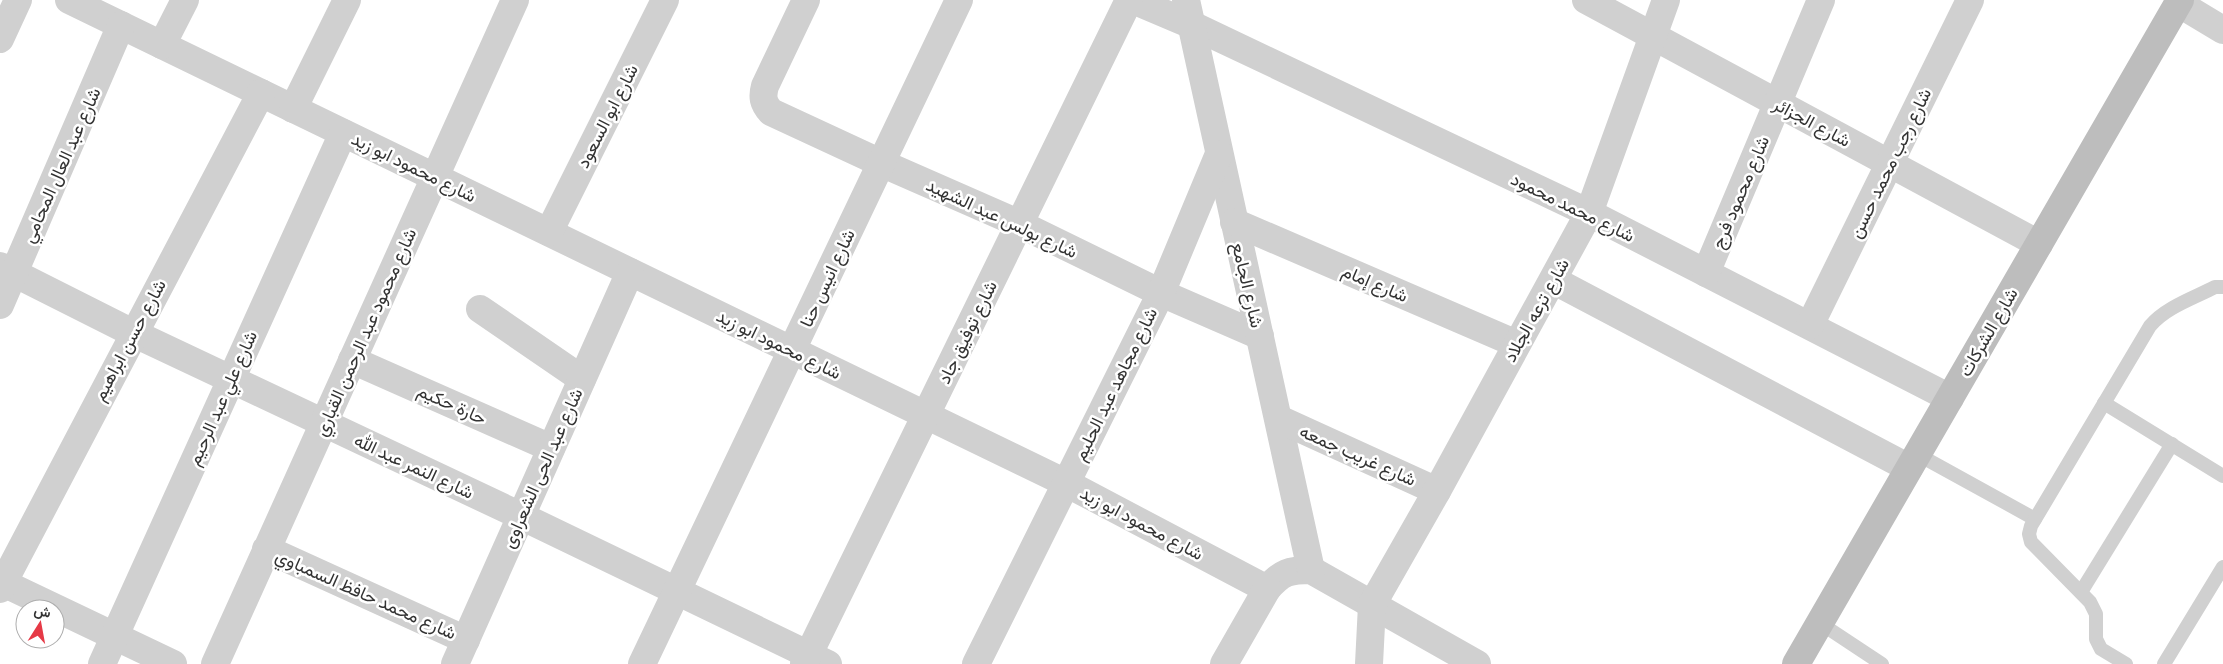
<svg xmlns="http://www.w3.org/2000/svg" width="2223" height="664" font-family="'Roboto Condensed',Vazirmatn,sans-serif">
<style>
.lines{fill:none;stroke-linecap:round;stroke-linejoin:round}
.lane{stroke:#d0d0d0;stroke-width:14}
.street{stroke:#d0d0d0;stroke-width:28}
.secondary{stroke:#bdbdbd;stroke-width:28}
.labels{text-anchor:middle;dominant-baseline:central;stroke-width:5;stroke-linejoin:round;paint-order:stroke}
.street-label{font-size:18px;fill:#333;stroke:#fff}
</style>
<rect width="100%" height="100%" fill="#fff"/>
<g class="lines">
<g class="lane">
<polyline points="2104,403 2223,476"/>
<polyline points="1917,454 2035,519"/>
<polyline points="2081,592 2172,444"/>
<polyline points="1820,623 1882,664"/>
<path d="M 2126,664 L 2101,649 L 2096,639 L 2096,614 L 2090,602 L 2031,542 L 2029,534 L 2031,526 L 2150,326 C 2166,307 2194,298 2215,287 L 2223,287"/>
<polyline points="2164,664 2223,567"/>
</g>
<g class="street">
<path d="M 69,0 L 1066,483 L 1267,589 C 1282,572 1289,570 1311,570 L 1477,664"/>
<path d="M 806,0 L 765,86 C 762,97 763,103 771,112 L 881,163 L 1020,224 L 1161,293 L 1260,336"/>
<polyline points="1133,0 1192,25 1589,213 1950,398"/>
<polyline points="1186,0 1311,570"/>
<polyline points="1586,0 2039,244"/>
<polyline points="2178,3 2223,30"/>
<polyline points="0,39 18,0"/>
<polyline points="162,45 185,0"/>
<polyline points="293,109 347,0"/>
<polyline points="1234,222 1517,344"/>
<polyline points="549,232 665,0"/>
<polyline points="0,266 133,333 521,516 828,664"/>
<polyline points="1706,273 1821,0"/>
<polyline points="1553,280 1909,468"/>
<polyline points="0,305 121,25"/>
<polyline points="480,309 582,379"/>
<polyline points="1810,325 1970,0"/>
<polyline points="352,360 551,448"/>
<polyline points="1279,419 1437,491"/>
<polyline points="266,549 466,640"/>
<polyline points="3,583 173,664"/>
<polyline points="0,589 261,93"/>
<polyline points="102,664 343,133"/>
<polyline points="215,664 515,0"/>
<polyline points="455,664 630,272"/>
<polyline points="642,664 959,0"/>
<polyline points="804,664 1129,0"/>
<polyline points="976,664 1161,293 1219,154"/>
<polyline points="1224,664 1267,589"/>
<polyline points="1369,664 1372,605 1437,491 1589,213 1666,0"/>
</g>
<polyline class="secondary" points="1796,664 2180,0"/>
</g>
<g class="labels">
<g class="street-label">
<text transform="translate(607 116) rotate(-63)">شارع ابو السعود</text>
<text transform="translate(1812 122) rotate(28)">شارع الجزائر</text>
<text transform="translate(1890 163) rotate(-64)">شارع رجب محمد حسن</text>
<text transform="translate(61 165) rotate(-66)">شارع عبد العال المحامي</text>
<text transform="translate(414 167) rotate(26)">شارع محمود ابو زيد</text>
<text transform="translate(1740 192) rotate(-67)">شارع محمود فرج</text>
<text transform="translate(1573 207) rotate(26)">شارع محمد محمود</text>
<text transform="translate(1002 218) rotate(25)">شارع بولس عبد الشهيد</text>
<text transform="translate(827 278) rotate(-65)">شارع انيس حنا</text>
<text transform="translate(1375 283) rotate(23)">شارع إمام</text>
<text transform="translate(1248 285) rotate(77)">شارع الجامع</text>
<text transform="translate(1536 310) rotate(-61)">شارع ترعه الجلاد</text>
<text transform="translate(365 332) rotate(-66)">شارع محمود عبد الرحمن القباري</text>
<text transform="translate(967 332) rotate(-64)">شارع توفيق جاد</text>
<text transform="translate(1988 332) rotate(-60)">شارع الشركات</text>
<text transform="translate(129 340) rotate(-62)">شارع حسن ابراهيم</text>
<text transform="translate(779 344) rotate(26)">شارع محمود ابو زيد</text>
<text transform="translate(1115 384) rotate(-64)">شارع مجاهد عبد الحليم</text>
<text transform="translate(222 398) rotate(-66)">شارع علي عبد الرحيم</text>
<text transform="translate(452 404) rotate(24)">حارة حكيم</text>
<text transform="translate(1358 455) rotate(24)">شارع غريب جمعه</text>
<text transform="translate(414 466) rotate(25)">شارع النمر عبد الله</text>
<text transform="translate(542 468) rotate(-66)">شارع عبد الحى الشعراوى</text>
<text transform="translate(1142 523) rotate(28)">شارع محمود ابو زيد</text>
<text transform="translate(366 594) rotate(24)">شارع محمد حافظ السمباوي</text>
</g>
</g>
<g transform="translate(40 624) rotate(11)"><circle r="24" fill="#ffffff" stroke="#adadad"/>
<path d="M0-4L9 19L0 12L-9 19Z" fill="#e63946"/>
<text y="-8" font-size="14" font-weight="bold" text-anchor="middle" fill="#333333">ش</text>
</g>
</svg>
